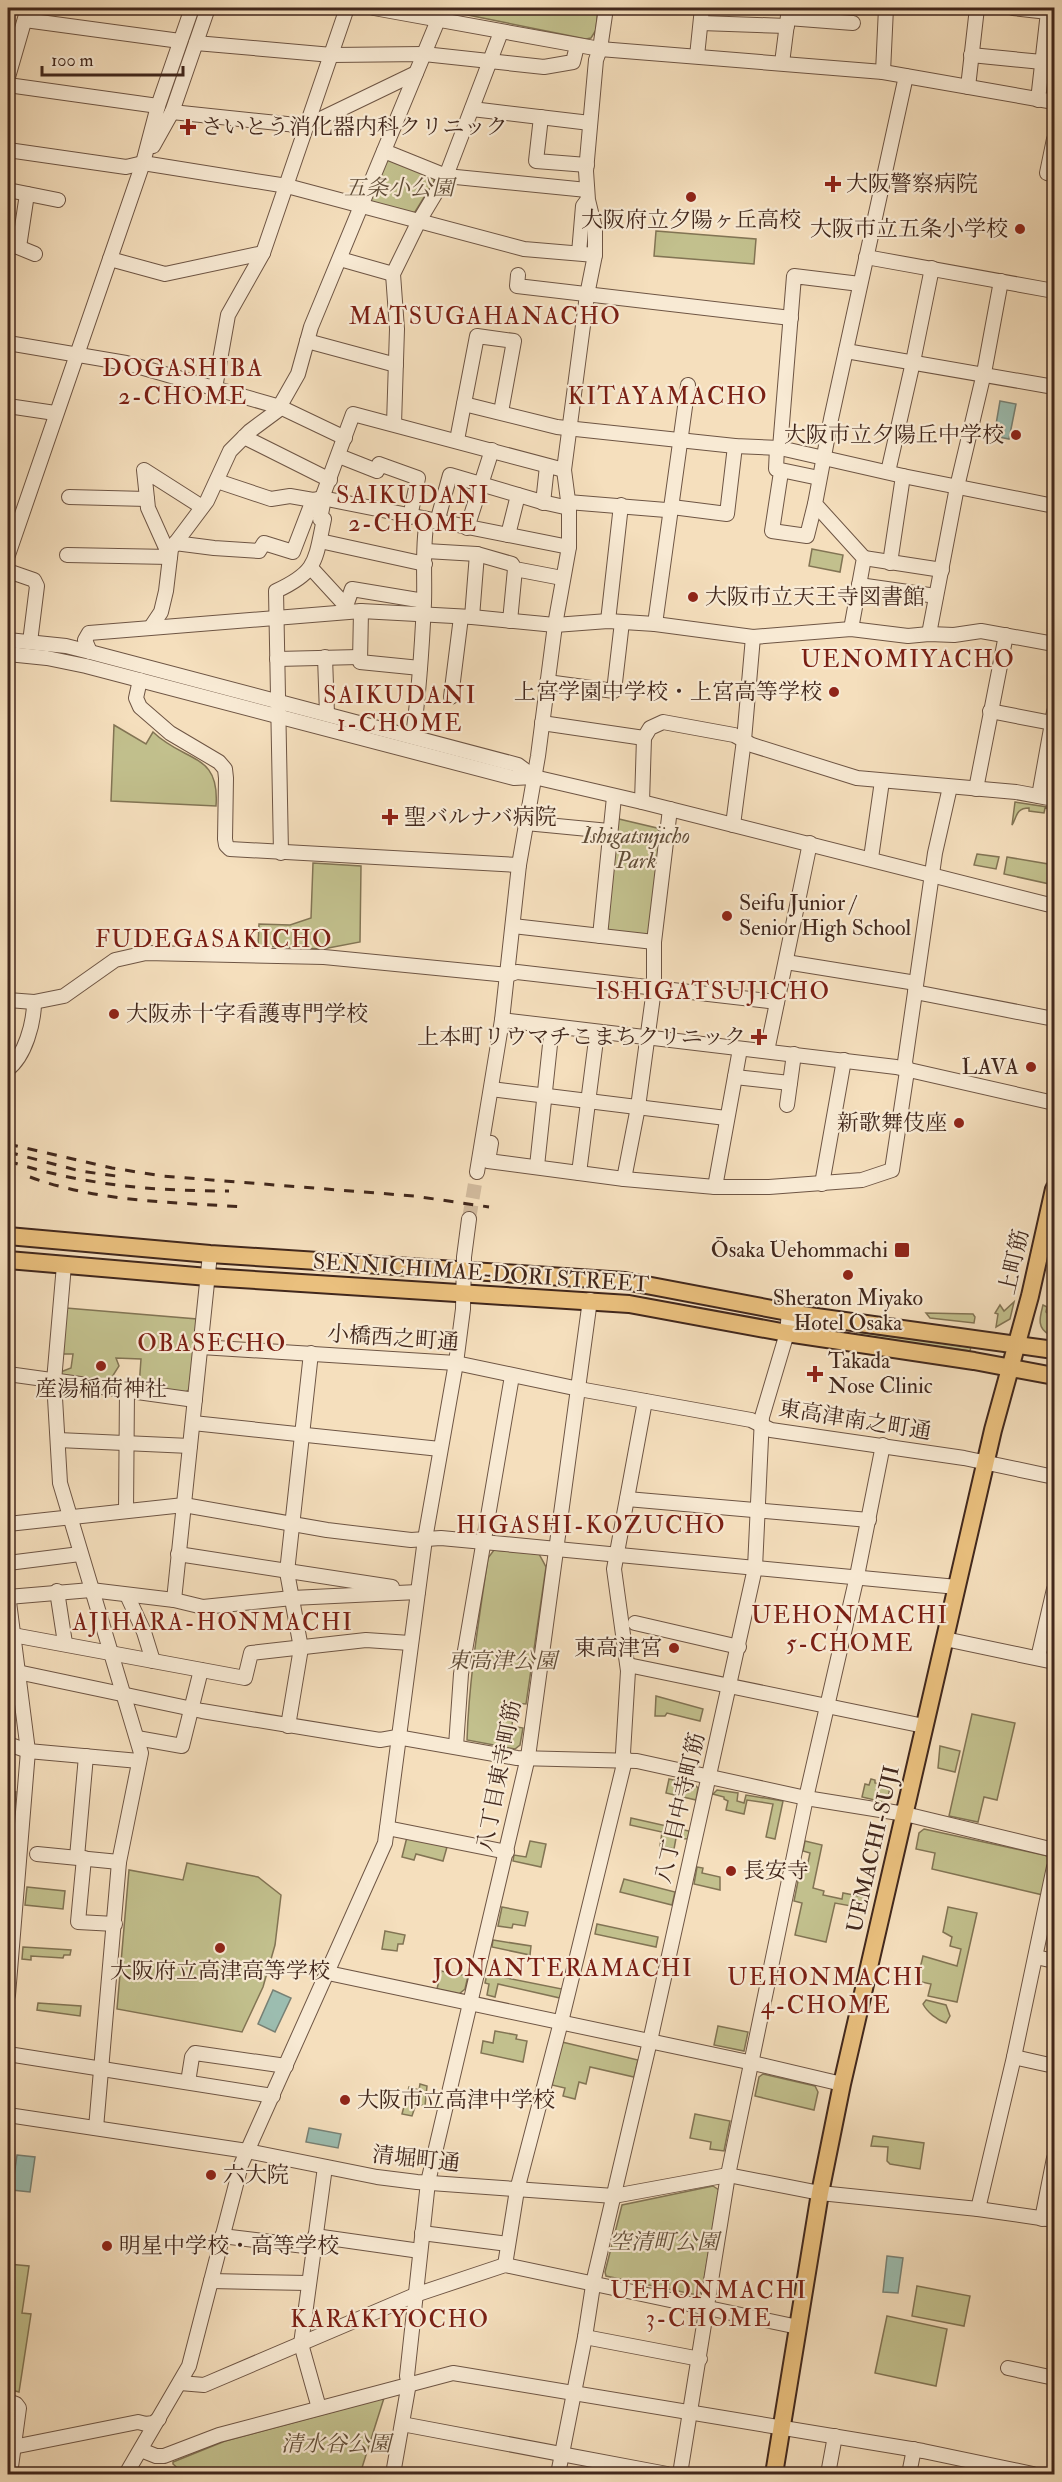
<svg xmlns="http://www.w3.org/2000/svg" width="1062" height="2482" font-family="'IM FELL Double Pica','Noto Serif JP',serif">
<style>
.green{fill:#c2c08d;stroke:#827454;stroke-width:1.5}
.water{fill:#9cbdb0;stroke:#788175;stroke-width:1.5}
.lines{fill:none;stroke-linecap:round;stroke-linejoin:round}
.minor-tunnel{stroke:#d1ba9d;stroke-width:14;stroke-dasharray:14 7;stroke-linecap:butt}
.minor-casing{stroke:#6e5544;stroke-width:16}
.major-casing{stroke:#41271c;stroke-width:20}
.minor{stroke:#f8ead4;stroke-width:14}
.major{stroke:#eac07e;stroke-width:16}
.rail{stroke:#41271c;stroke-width:3;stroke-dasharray:10 10;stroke-linecap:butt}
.poi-dot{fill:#8f2418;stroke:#f8ead4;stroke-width:2}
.labels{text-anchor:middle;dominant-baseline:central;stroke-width:4.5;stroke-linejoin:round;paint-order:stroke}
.poi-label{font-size:22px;fill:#41271c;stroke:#f8ead4;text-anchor:start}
.park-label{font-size:22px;font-style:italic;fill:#614d38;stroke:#f8ead4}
.street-label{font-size:22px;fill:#41271c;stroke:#f8ead4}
.neighbourhood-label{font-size:24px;letter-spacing:1.5px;fill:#7a1f14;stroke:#f8ead4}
</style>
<rect width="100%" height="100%" fill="#f5dfbd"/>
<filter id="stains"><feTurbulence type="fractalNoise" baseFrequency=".00333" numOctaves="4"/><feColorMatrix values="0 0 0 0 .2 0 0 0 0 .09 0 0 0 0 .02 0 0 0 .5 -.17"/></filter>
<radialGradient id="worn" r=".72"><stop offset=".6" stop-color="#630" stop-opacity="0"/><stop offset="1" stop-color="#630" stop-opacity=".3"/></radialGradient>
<g class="green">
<polygon points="451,8 598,8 596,30 591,38 586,39 453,12"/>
<polygon points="389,159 434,176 434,181 415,212 410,214 372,204 369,199 386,160"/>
<polygon points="656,231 756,239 754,264 654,256"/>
<polygon points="812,549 843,555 840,572 809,566"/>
<path d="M 114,725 L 146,744 L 153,732 C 185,763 220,752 216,806 L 111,801 Z"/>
<path d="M 1015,802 L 1054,808 L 1054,809 L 1045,808 L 1044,813 L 1029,811 L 1029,808 C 1015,808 1017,818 1012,825 Z"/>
<polygon points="619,819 657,828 661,833 651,931 643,937 608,932 605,926 614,822"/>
<polygon points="977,854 999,857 996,869 974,865"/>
<polygon points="1007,857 1054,865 1054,885 1004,874"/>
<polygon points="313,863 361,866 360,942 323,949 258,946 259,924 290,925 311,918"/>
<polygon points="1014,1302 1010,1319 996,1327 998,1314 995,1313 1000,1305 1004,1311"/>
<path d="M 1043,1305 L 1047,1307 L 1046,1312 L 1052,1317 L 1050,1335 C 1036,1328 1040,1317 1043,1305 Z"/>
<polygon points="66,1308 197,1319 190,1389 184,1393 139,1387 141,1359 116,1358 119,1366 107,1385 70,1380 58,1373 71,1368 73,1354 62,1354"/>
<polygon points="926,1313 973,1314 975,1317 974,1323 930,1318"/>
<polygon points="857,1332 971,1347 970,1351 856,1335"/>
<path d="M 494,1550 L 539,1554 L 546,1567 L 526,1704 L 514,1703 L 512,1726 L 523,1728 L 520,1745 L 515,1749 L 467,1740 C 469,1679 479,1619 488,1558 Z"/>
<polygon points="656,1696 703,1709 700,1721 667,1713 665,1716 655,1716"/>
<polygon points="972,1714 1015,1723 997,1800 984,1797 978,1822 949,1816"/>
<polygon points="940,1746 960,1751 955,1772 938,1768"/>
<polygon points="669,1779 695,1785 698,1788 696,1800 666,1793"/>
<polygon points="871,1779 875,1780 875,1783 890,1786 888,1799 883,1802 862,1797 865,1784 869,1785"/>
<polygon points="717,1790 738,1793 737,1801 744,1803 746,1795 783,1801 775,1839 766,1837 773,1804 747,1800 744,1814 726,1810 728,1801 724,1799 724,1797 713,1794"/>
<polygon points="8,1791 16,1792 13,1830 8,1829"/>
<polygon points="631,1818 689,1831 688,1839 676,1838 674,1849 660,1846 662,1832 630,1825"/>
<polygon points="924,1829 1048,1856 1050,1859 1043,1895 932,1869 935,1853 916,1849 919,1833"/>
<polygon points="407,1837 447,1847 443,1861 416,1854 414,1860 402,1857"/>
<polygon points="530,1841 546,1844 541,1867 513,1861 514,1855 526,1857"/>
<polygon points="805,1841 822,1845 813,1888 824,1891 823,1895 842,1899 843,1893 864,1897 862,1908 835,1903 826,1942 795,1935 802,1903 794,1901 801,1866 807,1867 810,1853 803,1851"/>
<polygon points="187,1863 258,1877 281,1895 275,1945 263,1987 242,2032 117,2009 129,1870 183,1880"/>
<polygon points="697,1867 703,1868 702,1873 720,1877 720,1890 694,1884"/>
<polygon points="624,1879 675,1892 672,1905 620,1892"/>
<polygon points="27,1887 65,1891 63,1909 25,1905"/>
<polygon points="502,1907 528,1912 525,1926 513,1924 512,1928 498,1926"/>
<polygon points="948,1907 977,1913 957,2002 928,1996 931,1984 917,1981 923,1956 957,1966 961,1949 950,1946 952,1937 943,1932"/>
<polygon points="597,1924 658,1937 656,1947 595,1934"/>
<polygon points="385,1931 405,1935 403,1944 398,1944 397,1951 382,1949"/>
<polygon points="493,1940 531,1946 530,1955 492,1947"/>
<polygon points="23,1947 71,1950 70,1955 64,1955 63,1958 31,1956 31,1960 22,1959"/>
<polygon points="441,1971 468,1976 465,1989 459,1994 437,1989"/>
<polygon points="487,1974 562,1989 560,1998 498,1984 495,1997 487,1995 489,1984 485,1983"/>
<path d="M 926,2000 L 946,2005 L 950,2016 L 946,2023 C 937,2020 927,2012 923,2004 Z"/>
<polygon points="38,2003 81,2006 80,2016 37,2010"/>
<polygon points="718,2026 748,2032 744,2051 714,2045"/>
<polygon points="495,2031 517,2035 516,2039 527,2041 523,2062 481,2053 483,2041 493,2043"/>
<polygon points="562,2042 638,2060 634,2077 590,2067 586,2084 579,2082 575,2099 563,2096 565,2088 552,2085"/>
<polygon points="763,2074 815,2086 818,2092 814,2110 755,2096 759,2077"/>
<polygon points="420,2084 427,2086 425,2106 416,2104 412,2116 402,2114 409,2087 419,2090"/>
<polygon points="695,2114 730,2121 724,2151 710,2149 711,2142 690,2138"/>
<polygon points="873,2136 924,2143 920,2169 890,2164 887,2161 888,2147 871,2146"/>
<polygon points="713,2186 719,2190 702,2292 697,2295 606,2276 605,2272 622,2205"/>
<polygon points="8,2264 29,2266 22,2313 31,2314 19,2392 8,2389"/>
<polygon points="917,2286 970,2296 964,2326 912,2316"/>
<polygon points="887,2316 947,2329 936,2386 875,2373"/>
<polygon points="384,2398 360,2474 184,2474 173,2464 173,2462 225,2441"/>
</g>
<g class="water">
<polygon points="1000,401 1016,404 1009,439 994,436"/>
<polygon points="273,1990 291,1998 275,2032 258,2024"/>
<polygon points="309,2128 341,2134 338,2148 306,2142"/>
<polygon points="17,2155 35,2157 30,2192 12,2190"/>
<polygon points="887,2256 903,2258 898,2293 883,2292"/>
</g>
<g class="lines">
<polyline class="minor-tunnel" points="469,1219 477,1172"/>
<defs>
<g id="minor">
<polyline points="374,8 600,49 883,72 1054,102"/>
<polyline points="1013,8 1048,12 1038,100"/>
<polyline points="788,18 853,23"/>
<polyline points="25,20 180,41"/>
<polyline points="701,23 787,26"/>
<polyline points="196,43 332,55 424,54 544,67 573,62 577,46"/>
<polyline points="971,55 1042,62"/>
<polyline points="697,56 702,8"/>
<polyline points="782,63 789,8"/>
<polyline points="883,72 886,8"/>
<polyline points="8,77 28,8"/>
<polyline points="8,85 158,106"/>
<polyline points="968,87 977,8"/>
<polyline points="472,109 590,123"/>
<polyline points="172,112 306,126 416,73"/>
<polyline points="541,117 536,161 587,165"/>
<polyline points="1054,139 1047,173 1054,175"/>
<polyline points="153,146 172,112 208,8"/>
<polyline points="8,150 126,167 143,163 287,186 524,249 595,255"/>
<polyline points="384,151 446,176 587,190"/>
<polyline points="8,190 58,200"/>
<polyline points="8,243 35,254"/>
<polyline points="19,247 27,194"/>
<polyline points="579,253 583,206 586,202"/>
<polyline points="866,257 1054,291"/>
<polyline points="110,259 165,274 263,253"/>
<polyline points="340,259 393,274"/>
<polyline points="518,275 517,286 791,318"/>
<polyline points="307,341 396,365"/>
<polyline points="8,343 126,363 280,407 345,438"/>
<polyline points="846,351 1054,387"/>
<polyline points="215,388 228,315 263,253 347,8"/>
<polyline points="464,404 557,427 735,446 780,448 903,476 1054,506"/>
<polyline points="8,406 55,413"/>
<polyline points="394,424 397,329 393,274 419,221 446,176 501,32"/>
<polyline points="244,437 330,480"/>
<polyline points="457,440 477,336 514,341 501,412"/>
<polyline points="777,448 776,469 819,478"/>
<polyline points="780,448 794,276 860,284"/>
<polyline points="339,456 377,471 379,464 418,478 410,517"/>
<polyline points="781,472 772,531 807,536 815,504"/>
<polyline points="888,472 913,362 932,268"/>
<polyline points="217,481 271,499 290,496 313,500 322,498 569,547"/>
<polyline points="69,497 147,499"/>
<polyline points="322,498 353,414 564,470"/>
<polyline points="568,502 666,510 672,507 727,514 735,446"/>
<polyline points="543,503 547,466"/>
<polyline points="437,522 450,475 542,502 569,508"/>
<polyline points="467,528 492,450"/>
<polyline points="508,535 518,495"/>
<polyline points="320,541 425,564"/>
<polyline points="175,543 214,548 259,551 264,543 293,552 313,500"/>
<polyline points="426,551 477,554 512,564 515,569 562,578"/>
<polyline points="8,555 143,163 158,106 192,8"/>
<polyline points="67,555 170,557 148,508 144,470 202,507"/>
<polyline points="864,558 942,570"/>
<polyline points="890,563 903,476"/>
<polyline points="312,569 346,606 345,612"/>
<polyline points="8,571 34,580 37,586 30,642"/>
<polyline points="859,585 936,596"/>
<polyline points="346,606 352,589 424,601"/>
<polyline points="361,611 360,662 420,668"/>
<polyline points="472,617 477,554"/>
<polyline points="510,621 515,569"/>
<polyline points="608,621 621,505"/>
<polyline points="655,624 688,385"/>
<polyline points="151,627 161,612 166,591 171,549 207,501 230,451 250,431 277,411 298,374 311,327 443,8"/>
<polyline points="851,629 864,558 815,504 831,419 906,76"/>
<polyline points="929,634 957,487 984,373 1001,281"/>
<polyline points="8,640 66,646 90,652 518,765 534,777"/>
<polyline points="90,652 85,640 89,633 361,611 472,617 555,625 608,621 655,624 753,637 851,629 908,636 929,634 954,635 981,631 1054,644"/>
<polyline points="8,654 47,658 86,666 514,778 534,777 642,802 1054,906"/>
<polyline points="325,657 327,714"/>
<polyline points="277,659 359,657"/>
<polyline points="140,680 136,698 140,707 170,733 219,762 225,769 226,778 225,839 226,845 230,849 519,865"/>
<polyline points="547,682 614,691 622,622"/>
<polyline points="451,697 461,617"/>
<polyline points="990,711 1052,723"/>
<polyline points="542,723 644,738"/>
<path d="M 413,736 C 419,692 422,647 424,603 C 425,575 422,547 427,520"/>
<polyline points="976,789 1006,635"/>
<polyline points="1039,796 1054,712"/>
<polyline points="642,802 644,738 650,728 663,722 734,735 752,745 857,778 1016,792 1054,799"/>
<polyline points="526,823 609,831"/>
<polyline points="733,825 744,740 753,637"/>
<path d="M 281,853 L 276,591 C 317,572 315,562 324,519 L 320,519 L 324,499"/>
<polyline points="871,858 882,781"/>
<polyline points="513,926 654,942"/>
<polyline points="600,936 614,797"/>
<polyline points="786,962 916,983"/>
<polyline points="915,992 1054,1019"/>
<polyline points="8,1000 34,1002 64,996 115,960 146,953 324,957 508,975 517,972 777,1002"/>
<polyline points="502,1020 896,1067 1054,1103"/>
<polyline points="767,1051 810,843"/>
<path d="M 8,1069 C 25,1056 34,1023 34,1002"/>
<polyline points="735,1077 790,1083"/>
<polyline points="491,1089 726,1118"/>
<polyline points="787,1105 794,1054"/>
<polyline points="491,1143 488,1161 624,1179 715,1187 769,1187 862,1180 892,1170 907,1071 905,1062 935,853 950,787"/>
<polyline points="537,1166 552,1026"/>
<polyline points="477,1172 502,1020 519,865 538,756 555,625 569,547 569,508 564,470 587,295 595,255 595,229 588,200 586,171 596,60 600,49 606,8"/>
<polyline points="579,1173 597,1032"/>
<polyline points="624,1179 638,1107 654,989 654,942 670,809"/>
<polyline points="822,1184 844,1060"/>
<polyline points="715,1187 740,1049"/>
<polyline points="64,1265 54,1381 60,1483 141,1753 119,1862 96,2128"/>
<polyline points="201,1347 456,1363 579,1389 751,1420 771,1430 964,1458 1054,1477"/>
<polyline points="8,1374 195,1400"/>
<polyline points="193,1423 440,1449"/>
<polyline points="58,1440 190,1446"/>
<polyline points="627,1499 869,1520"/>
<polyline points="126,1511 127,1390"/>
<polyline points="8,1524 184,1505 327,1530 411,1540 441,1538 957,1587"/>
<polyline points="178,1554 392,1587"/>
<polyline points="8,1563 80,1554"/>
<polyline points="57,1591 65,1643"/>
<polyline points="8,1594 28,1751 8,1995"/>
<polyline points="127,1595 144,1632 153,1661"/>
<polyline points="8,1597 91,1590 174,1600 203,1607 292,1598 418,1592"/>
<polyline points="174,1600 210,1254"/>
<polyline points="635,1623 739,1647"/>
<polyline points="13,1635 245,1678 251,1653 366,1640 410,1643"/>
<polyline points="945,1639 1054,1662"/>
<polyline points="1038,1658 1054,1589"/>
<polyline points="628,1665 924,1726"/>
<polyline points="8,1670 202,1711 380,1740 397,1737 517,1758 637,1761 806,1798 905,1814 1054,1850"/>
<polyline points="288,1726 301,1648 287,1572 311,1353"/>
<polyline points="137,1738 182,1746 201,1670"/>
<polyline points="8,1744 28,1751 139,1761"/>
<polyline points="456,1746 461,1674 512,1376"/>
<polyline points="387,1828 507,1852"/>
<polyline points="37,1854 119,1862"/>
<polyline points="77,1857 86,1756"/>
<polyline points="84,1858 78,1922 115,1924"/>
<polyline points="1036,1957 1054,1961"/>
<polyline points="328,1973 753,2063 842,2084"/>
<polyline points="8,2054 273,2096"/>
<polyline points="1014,2057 1054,2066"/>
<polyline points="188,2082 192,2057 195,2053 286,2066"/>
<polyline points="8,2115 247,2151 377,2177 417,2182 614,2196 728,2175 820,2193 978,2209 1054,2220"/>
<polyline points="978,2209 1014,2057 1054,1867"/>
<polyline points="1042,2219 1054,2158"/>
<polyline points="422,2233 508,2244"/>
<polyline points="222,2236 313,2247"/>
<polyline points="315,2236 420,2251"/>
<polyline points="505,2265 517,2190 561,2022 625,1760 623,1753 628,1671 614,1569 645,1401"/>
<polyline points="211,2281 308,2283"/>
<polyline points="585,2337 700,2359"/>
<polyline points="1008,2368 1054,2378"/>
<polyline points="180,2383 204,2385 415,2295 505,2265 798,2327"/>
<polyline points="8,2401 16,2404 19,2408 10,2474"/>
<polyline points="319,2408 301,2344 325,2167"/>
<polyline points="402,2424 667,2474"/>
<polyline points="8,2448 138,2422 146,2424 153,2423 159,2419"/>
<polyline points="141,2450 156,2456 164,2456 219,2435 453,2373 923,2451 1033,2474"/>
<polyline points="126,2474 189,2366 241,2165 385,1843 425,1539 456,1363 463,1309 464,1257 469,1219"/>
<polyline points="393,2474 409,2383 407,2376 428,2182 528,1757 590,1300"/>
<polyline points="558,2474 585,2337 594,2279 650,2041 755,1568 762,1417 787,1333 789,1312"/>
<polyline points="680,2474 728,2175 806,1798 857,1576 883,1445"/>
<polyline points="828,2474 835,2436"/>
<polyline points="909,2474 914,2449"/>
</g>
<g id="major">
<polyline points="8,1236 210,1254 625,1281 809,1316 1054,1350"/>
<polyline points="8,1260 208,1277 629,1304 787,1333 974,1361 1054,1376"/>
<polyline points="774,2474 820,2193 842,2084 993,1430 1030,1296 1054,1189"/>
</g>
</defs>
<use href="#minor" class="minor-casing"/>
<use href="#major" class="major-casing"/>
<use href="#minor" class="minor"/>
<use href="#major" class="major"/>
<g class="rail">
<polyline points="8,1144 112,1168 162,1176 414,1196 489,1207"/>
<polyline points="8,1152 80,1171 116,1176"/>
<path d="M 8,1161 C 83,1185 151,1191 229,1191"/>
<path d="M 30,1177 C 98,1202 171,1202 243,1207"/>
</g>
</g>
<g class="poi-dot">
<path d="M185 118h6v6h6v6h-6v6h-6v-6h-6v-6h6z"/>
<path d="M830 175h6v6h6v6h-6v6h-6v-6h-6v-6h6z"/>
<circle cx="691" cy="197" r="6"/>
<circle cx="1020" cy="229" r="6"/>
<circle cx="1016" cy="435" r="6"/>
<circle cx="693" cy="597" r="6"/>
<circle cx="834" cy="692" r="6"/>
<path d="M387 808h6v6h6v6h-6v6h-6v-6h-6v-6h6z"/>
<circle cx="727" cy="916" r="6"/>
<circle cx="114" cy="1014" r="6"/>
<path d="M756 1028h6v6h6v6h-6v6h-6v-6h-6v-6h6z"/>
<circle cx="1031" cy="1067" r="6"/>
<circle cx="959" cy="1123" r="6"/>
<rect x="894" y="1242" width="16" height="16" rx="3"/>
<circle cx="848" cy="1275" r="6"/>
<circle cx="101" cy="1366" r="6"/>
<path d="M812 1365h6v6h6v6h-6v6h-6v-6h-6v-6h6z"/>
<circle cx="674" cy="1648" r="6"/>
<circle cx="731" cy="1871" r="6"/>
<circle cx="220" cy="1948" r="6"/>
<circle cx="345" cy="2100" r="6"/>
<circle cx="211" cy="2175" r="6"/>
<circle cx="107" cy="2246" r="6"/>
</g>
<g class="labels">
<g class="poi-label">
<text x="201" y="127">さいとう消化器内科クリニック</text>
<text x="846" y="184">大阪警察病院</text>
<text x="691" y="220" text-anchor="middle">大阪府立夕陽ヶ丘高校</text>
<text x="1008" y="229" text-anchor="end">大阪市立五条小学校</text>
<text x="1004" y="435" text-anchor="end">大阪市立夕陽丘中学校</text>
<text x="705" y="597">大阪市立天王寺図書館</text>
<text x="822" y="692" text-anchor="end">上宮学園中学校・上宮高等学校</text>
<text x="404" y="817">聖バルナバ病院</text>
<text x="739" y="903">Seifu Junior /<tspan x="739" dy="25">Senior High School</tspan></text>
<text x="126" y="1014">大阪赤十字看護専門学校</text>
<text x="746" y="1037" text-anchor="end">上本町リウマチこまちクリニック</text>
<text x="1019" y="1067" text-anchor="end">LAVA</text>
<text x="947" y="1123" text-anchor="end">新歌舞伎座</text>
<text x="888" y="1250" text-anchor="end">Ōsaka Uehommachi</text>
<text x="848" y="1298" text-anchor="middle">Sheraton Miyako<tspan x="848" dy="25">Hotel Osaka</tspan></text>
<text x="828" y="1361">Takada<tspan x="828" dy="25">Nose Clinic</tspan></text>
<text x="101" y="1389" text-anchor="middle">産湯稲荷神社</text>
<text x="662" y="1648" text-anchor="end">東高津宮</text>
<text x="743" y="1871">長安寺</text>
<text x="220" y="1971" text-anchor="middle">大阪府立高津高等学校</text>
<text x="357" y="2100">大阪市立高津中学校</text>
<text x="223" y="2175">六大院</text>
<text x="119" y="2246">明星中学校・高等学校</text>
</g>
<g class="park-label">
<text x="399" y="188">五条小公園</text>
<text x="636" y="836">Ishigatsujicho<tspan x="636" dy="25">Park</tspan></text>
<text x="502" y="1661">東高津公園</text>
<text x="664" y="2242">空清町公園</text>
<text x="336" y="2444">清水谷公園</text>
</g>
<g class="street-label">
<text transform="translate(1014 1262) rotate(-77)">上町筋</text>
<text transform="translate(481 1273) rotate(4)">SENNICHIMAE-DORI STREET</text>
<text transform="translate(393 1338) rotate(4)">小橋西之町通</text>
<text transform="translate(855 1420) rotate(9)">東高津南之町通</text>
<text transform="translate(499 1776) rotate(-79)">八丁目東寺町筋</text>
<text transform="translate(680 1808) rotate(-77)">八丁目中寺町筋</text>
<text transform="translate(873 1849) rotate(-77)">UEMACHI-SUJI</text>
<text transform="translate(416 2159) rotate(6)">清堀町通</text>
</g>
<g class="neighbourhood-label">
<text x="485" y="316">MATSUGAHANACHO</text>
<text x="183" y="368">DOGASHIBA<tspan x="183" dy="28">2-CHOME</tspan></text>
<text x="668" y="396">KITAYAMACHO</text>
<text x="413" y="495">SAIKUDANI<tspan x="413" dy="28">2-CHOME</tspan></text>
<text x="908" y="659">UENOMIYACHO</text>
<text x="400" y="695">SAIKUDANI<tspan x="400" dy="28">1-CHOME</tspan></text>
<text x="214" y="939">FUDEGASAKICHO</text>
<text x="713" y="991">ISHIGATSUJICHO</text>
<text x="212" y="1343">OBASECHO</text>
<text x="591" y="1525">HIGASHI-KOZUCHO</text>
<text x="850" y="1615">UEHONMACHI<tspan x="850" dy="28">5-CHOME</tspan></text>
<text x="213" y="1622">AJIHARA-HONMACHI</text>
<text x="563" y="1968">JONANTERAMACHI</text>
<text x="826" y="1977">UEHONMACHI<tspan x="826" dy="28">4-CHOME</tspan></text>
<text x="709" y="2290">UEHONMACHI<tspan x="709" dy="28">3-CHOME</tspan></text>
<text x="390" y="2319">KARAKIYOCHO</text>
</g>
</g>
<rect width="1062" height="2482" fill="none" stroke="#f5dfbd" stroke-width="30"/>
<rect x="9" y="9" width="1044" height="2464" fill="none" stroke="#41271c" stroke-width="3"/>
<rect x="15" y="15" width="1032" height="2452" fill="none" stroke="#41271c" stroke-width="1.5"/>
<path d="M42 66v9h141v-9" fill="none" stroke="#41271c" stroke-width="3"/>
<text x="51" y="66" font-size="18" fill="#41271c" stroke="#f8ead4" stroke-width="4.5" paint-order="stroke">100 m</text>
<rect width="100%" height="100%" filter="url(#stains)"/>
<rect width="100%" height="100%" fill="url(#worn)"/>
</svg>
